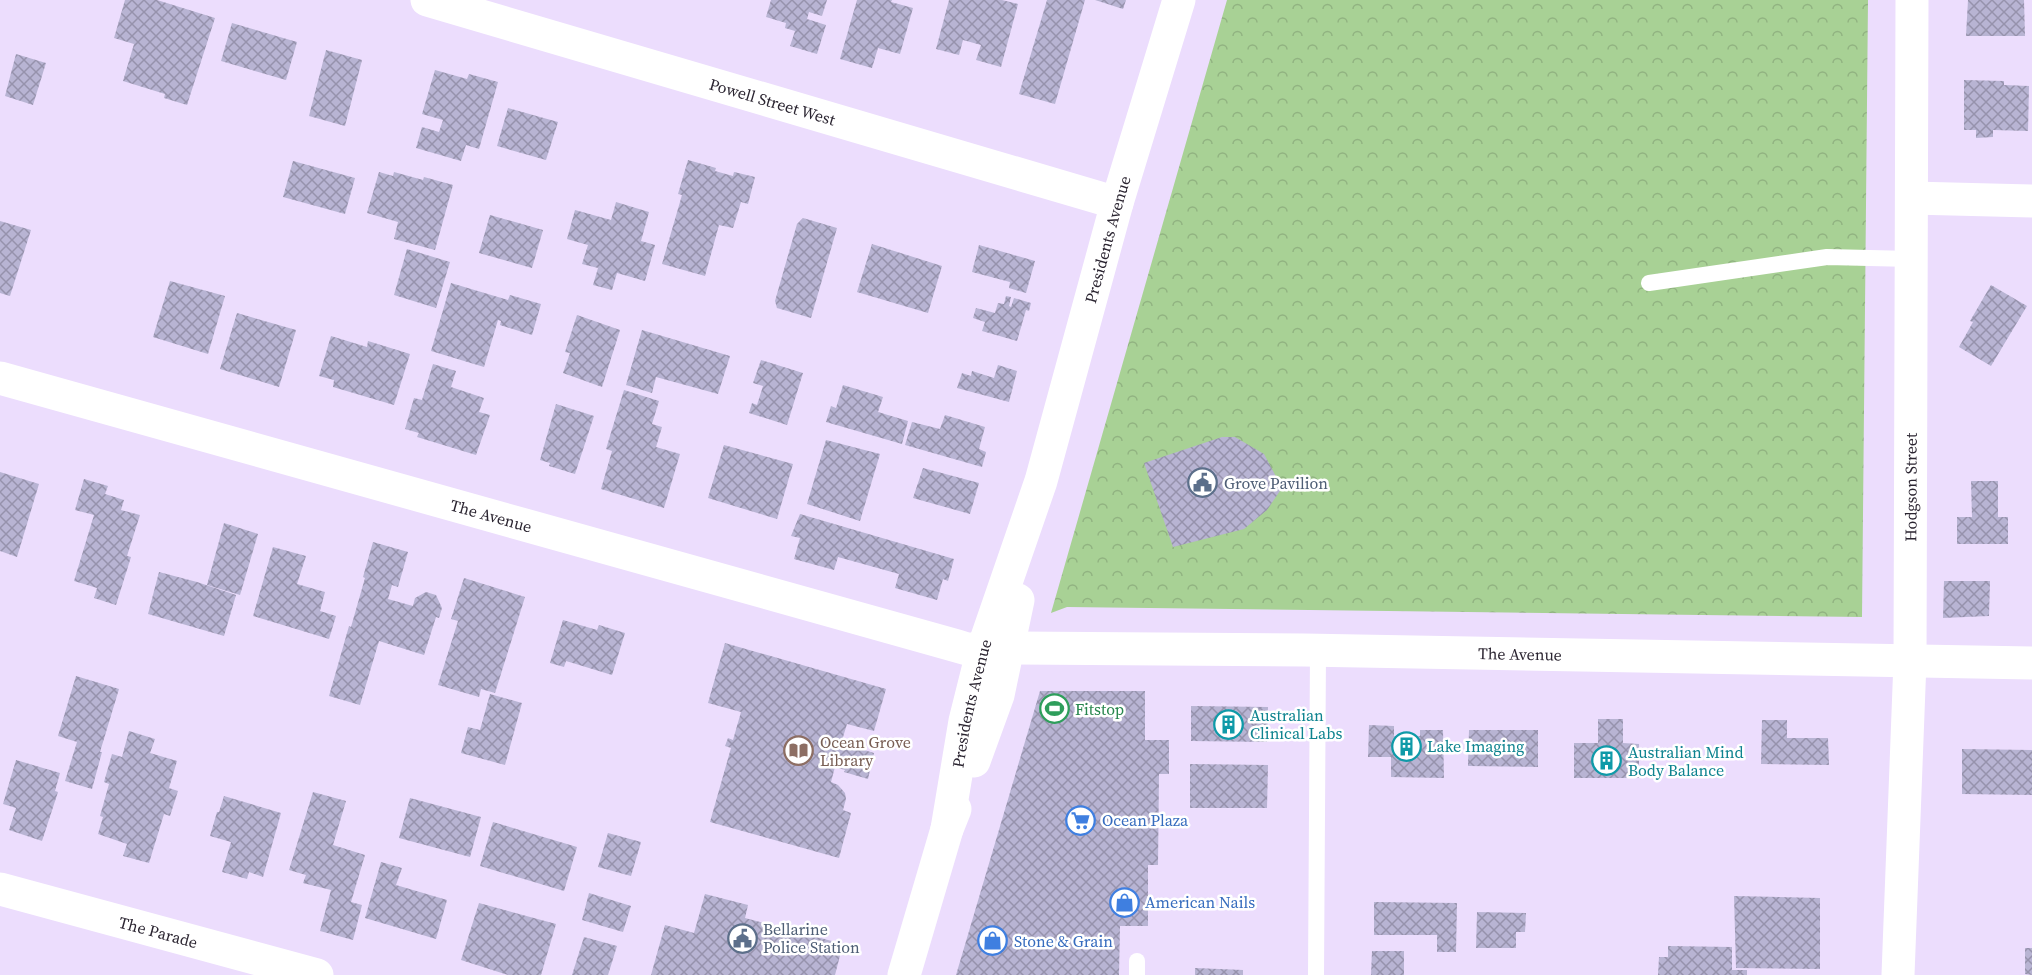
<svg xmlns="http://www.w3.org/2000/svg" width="2032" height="975" font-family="'Source Serif 4',serif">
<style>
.forest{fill:url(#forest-crowns)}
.building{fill:url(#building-cross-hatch)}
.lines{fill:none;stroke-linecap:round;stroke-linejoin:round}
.service{stroke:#fff;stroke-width:16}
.minor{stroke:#fff;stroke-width:33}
.tertiary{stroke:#fff;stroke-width:33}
.labels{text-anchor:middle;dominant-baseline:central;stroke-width:5;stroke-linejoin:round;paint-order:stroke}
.street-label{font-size:16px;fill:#2b2531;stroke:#fff}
.service-label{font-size:16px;fill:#4e5e75;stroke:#fff;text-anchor:start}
.leisure-label{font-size:16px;fill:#27864d;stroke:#fff;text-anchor:start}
.culture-label{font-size:16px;fill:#0d838f;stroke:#fff;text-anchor:start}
.education-label{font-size:16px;fill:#785e54;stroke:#fff;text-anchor:start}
.shop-label{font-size:16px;fill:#366cbe;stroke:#fff;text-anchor:start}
</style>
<defs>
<pattern id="forest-crowns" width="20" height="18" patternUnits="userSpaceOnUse" patternTransform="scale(1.5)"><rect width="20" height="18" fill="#a8d195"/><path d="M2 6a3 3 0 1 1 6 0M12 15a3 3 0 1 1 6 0" fill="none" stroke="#91b381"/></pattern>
<pattern id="building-cross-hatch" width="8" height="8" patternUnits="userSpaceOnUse" patternTransform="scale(1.5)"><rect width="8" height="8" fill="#b8b4d3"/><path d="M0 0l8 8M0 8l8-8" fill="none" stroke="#9692ac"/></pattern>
</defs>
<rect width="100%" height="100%" fill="#ecddfd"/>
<polygon class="forest" points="1227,0 1868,0 1862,617 1067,607 1051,613"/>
<g class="building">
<polygon points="125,0 157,0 215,18 187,105 164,98 165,94 123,81 134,44 114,38"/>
<polygon points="771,0 827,0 822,16 809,12 807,19 826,25 817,54 790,46 795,31 785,28 786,23 766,17"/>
<polygon points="857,0 892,0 891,2 913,8 900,54 878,48 872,68 840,59"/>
<polygon points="949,0 1002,0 1018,4 1001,67 976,60 981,45 963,40 959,55 936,49"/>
<polygon points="1047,0 1085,0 1055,104 1019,94"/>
<polygon points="1095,0 1126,0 1123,9"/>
<polygon points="1968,0 2024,0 2025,36 1966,36"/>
<polygon points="232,23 297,42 286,80 221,61"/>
<polygon points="326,50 362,60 345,126 309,116"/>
<polygon points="16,54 46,63 33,105 5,96"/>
<polygon points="435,70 467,79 469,74 498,82 479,149 466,145 461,161 416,148 422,127 439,132 443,120 422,114"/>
<polygon points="1964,80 2004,81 2004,85 2029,86 2028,131 1993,130 1993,137 1976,138 1976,130 1964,130"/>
<polygon points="508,108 558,122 546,160 497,146"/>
<polygon points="688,160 716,168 715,171 733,176 734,172 755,177 748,204 741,202 733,228 719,225 705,276 662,264 682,195 678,194"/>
<polygon points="293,161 355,178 345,214 283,197"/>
<polygon points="379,172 393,176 394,172 423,180 424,177 453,185 435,250 394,239 398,222 367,213"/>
<polygon points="616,202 649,212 641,241 655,245 645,281 617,273 612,290 593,285 598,268 582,264 588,245 567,239 575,210 611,220"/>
<polygon points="490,215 543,230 532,268 479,253"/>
<polygon points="803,218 837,228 811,318 777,308 775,301 797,224"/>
<polygon points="0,221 31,230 10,296 0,293"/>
<polygon points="872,244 942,266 928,313 857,292"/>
<polygon points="979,245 1035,261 1026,293 1009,288 1010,282 972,272"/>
<polygon points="407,249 450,262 436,308 394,295"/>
<polygon points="170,281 225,296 208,354 153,337"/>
<polygon points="451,283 508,300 510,295 541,304 532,335 500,325 501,321 498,320 484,367 431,351"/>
<polygon points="1991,285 2027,306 1991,366 1959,347 1973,322 1970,321"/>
<polygon points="1006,296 1011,297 1009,306 1011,307 1014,298 1031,303 1029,311 1026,310 1017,341 982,331 985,322 973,318 976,308 995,313 998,303 1004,304"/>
<polygon points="237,313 296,330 279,387 220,369"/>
<polygon points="577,315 620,330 602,387 563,373 570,353 565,352"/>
<polygon points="642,330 730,356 718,394 656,377 652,393 626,385"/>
<polygon points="331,336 367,347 368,341 410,354 394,405 333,387 334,380 319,376"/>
<polygon points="761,360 803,373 787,425 749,413 752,403 757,405 763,386 753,383"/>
<polygon points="433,364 456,371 451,387 484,398 479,412 490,415 476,455 417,437 419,433 405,429 414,398 422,400"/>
<polygon points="998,365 1017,371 1009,402 957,388 962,373 971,376 972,371 994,378"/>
<polygon points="843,385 883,397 878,412 908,421 902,444 826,422 831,406 836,408"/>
<polygon points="624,390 659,401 652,424 662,427 656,447 680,454 664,508 601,489 612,451 606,449"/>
<polygon points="556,404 594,416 575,474 549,466 550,463 540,460"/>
<polygon points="945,415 985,427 979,449 986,452 982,467 905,445 912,422 940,429"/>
<polygon points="1222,437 1235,437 1264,454 1282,488 1267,510 1244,529 1173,547 1144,463"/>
<polygon points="826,440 880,454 860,521 807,504"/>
<polygon points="724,445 793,464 777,519 708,498"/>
<polygon points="923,468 979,483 970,514 913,498"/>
<polygon points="0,472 39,484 17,557 0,551"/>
<polygon points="84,479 108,486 105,494 124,500 121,510 140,515 127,556 131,557 116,605 94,598 97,588 74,581 94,515 75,510"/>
<polygon points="1971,481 1998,481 1998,517 2008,517 2008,544 1957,544 1957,517 1972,517"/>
<polygon points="800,514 954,559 948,581 943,579 937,600 895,588 899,574 838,557 834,570 794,559 800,538 791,536"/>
<polygon points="224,523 258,534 240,595 207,585"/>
<polygon points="373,542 408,552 398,587 392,585 388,599 413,606 415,598 426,592 436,595 442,608 439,618 436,617 424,655 379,641 360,705 329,696 349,626 351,627 365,578 363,577"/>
<polygon points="273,547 306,556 297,584 325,592 320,611 336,616 329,639 253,616"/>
<polygon points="159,572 197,582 236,595 224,636 148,614"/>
<polygon points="464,578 525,597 495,693 481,689 479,697 438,685 458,621 451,619"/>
<polygon points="1944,581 1990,581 1989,616 1943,618"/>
<polygon points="563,620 597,630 599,625 625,633 612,675 566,661 564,667 550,663"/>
<polygon points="725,643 886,689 874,731 847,724 840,747 850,750 851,746 874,753 868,779 844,772 845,770 835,767 831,782 838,785 845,793 846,799 843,810 851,813 839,858 710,822 731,748 725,746 728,738 733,740 741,712 708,703"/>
<polygon points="76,676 119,689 100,752 102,752 92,789 65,781 77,742 58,736"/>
<polygon points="1040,691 1145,691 1145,740 1169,740 1169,774 1159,774 1158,865 1148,865 1148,926 1120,926 1119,975 956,975"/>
<polygon points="490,694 522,703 505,765 461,753 468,727 480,730"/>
<polygon points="1191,706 1268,707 1267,742 1191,741"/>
<polygon points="1598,719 1623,719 1623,743 1639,744 1639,778 1574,778 1574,743 1598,743"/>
<polygon points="1762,720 1787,720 1787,738 1828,738 1829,765 1761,764"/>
<polygon points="1369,725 1394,726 1394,736 1420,736 1420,730 1443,730 1444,778 1391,777 1391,757 1368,757"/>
<polygon points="1469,730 1538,730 1538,767 1468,766"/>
<polygon points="129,731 155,739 150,753 177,761 169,788 178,791 170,816 164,814 149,863 123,856 127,844 98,834 103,817 100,816 109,784 104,782 112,754 122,757"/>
<polygon points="1962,749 2032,750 2032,795 1962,794"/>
<polygon points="16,760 60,773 55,791 58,792 42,841 9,830 16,808 3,804"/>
<polygon points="1190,764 1268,765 1267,808 1190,808"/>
<polygon points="313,792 346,801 333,845 365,855 351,902 362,905 353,940 320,931 331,890 303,883 306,875 289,870"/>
<polygon points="224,796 281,813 263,877 249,872 247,879 222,872 231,842 210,836 217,812 219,812"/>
<polygon points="410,798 481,817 470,857 399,838"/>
<polygon points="493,822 577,847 564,891 480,866"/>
<polygon points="608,833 641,842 631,876 598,867"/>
<polygon points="381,862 402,868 396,885 447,900 436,939 365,918"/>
<polygon points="589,893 631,906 623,932 582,920"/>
<polygon points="705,894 748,905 745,918 843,944 835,975 651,975 665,925 694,933"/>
<polygon points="1734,896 1820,898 1820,969 1736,968"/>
<polygon points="1374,902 1457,903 1456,952 1437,952 1437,935 1374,935"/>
<polygon points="479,903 556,924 541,975 508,975 461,960"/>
<polygon points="1477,912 1526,913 1525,932 1516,932 1516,948 1476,948"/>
<polygon points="584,937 617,946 608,975 572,975"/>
<polygon points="1668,946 1732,947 1732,970 1747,970 1747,975 1658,975 1659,957 1668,957"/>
<polygon points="2025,948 2032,948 2032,975 2025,974"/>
<polygon points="1372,951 1404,951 1404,975 1371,975"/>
<polygon points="1195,968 1243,970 1243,975 1195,975"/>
</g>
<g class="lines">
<g class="service">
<polyline points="1649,283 1827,257 1912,259"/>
<polyline points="1137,975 1137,961"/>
<polyline points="1316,975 1318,651"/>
</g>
<g class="minor">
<path id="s1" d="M 427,0 L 1117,203"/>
<polyline points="1912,198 2032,201"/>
<path id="s2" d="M 0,378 L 957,646 L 967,649 L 983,649"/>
<path id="s3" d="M 1008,648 L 1304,650 L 2032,663"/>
<path id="s4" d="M 0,889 L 317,975"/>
<path id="s5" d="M 1898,975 L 1910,661 L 1912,0"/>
</g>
<g class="tertiary">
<polyline points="974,761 998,695 1018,600"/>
<path id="s6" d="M 947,829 L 965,721 L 983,649 L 1041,481 L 1117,203 L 1179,0"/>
<polyline points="904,975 947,829 955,809"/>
</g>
</g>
<defs>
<symbol id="civic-ring" viewBox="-11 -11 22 22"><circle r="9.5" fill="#fff" stroke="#5c6f8a" stroke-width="1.5"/><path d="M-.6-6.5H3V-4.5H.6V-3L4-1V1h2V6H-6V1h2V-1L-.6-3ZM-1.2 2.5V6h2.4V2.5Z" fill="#5c6f8a"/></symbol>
<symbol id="stadium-ring" viewBox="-11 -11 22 22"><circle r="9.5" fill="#fff" stroke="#2e9e5b" stroke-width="1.5"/><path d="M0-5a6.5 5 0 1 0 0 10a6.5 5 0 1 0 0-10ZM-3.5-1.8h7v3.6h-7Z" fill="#2e9e5b"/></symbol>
<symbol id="building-ring" viewBox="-11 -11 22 22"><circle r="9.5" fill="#fff" stroke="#0f9aa8" stroke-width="1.5"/><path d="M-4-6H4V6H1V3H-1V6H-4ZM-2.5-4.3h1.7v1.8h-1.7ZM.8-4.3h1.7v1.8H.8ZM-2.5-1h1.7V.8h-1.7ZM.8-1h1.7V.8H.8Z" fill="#0f9aa8"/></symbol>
<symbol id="library-ring" viewBox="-11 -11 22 22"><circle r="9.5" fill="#fff" stroke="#8d6e63" stroke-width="1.5"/><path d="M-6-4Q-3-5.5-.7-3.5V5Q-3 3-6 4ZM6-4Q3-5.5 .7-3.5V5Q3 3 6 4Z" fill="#8d6e63"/></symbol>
<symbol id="supermarket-ring" viewBox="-11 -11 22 22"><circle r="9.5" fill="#fff" stroke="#3f7fe0" stroke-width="1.5"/><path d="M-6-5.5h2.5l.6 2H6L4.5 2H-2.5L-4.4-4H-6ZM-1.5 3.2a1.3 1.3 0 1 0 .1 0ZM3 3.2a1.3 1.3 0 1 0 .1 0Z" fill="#3f7fe0"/></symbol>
<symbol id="shop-ring" viewBox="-11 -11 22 22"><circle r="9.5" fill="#fff" stroke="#3f7fe0" stroke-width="1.5"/><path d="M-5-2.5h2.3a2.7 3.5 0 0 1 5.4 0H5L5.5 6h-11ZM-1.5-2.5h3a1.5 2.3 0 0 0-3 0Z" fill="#3f7fe0"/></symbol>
</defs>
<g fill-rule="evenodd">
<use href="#civic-ring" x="1186" y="466" width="33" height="33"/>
<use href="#stadium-ring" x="1038" y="692" width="33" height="33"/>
<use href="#building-ring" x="1212" y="708" width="33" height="33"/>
<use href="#building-ring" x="1390" y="730" width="33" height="33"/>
<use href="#library-ring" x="782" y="734" width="33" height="33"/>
<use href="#building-ring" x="1590" y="744" width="33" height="33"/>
<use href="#supermarket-ring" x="1064" y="804" width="33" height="33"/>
<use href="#shop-ring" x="1108" y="886" width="33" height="33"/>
<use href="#civic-ring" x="726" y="922" width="33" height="33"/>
<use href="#shop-ring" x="976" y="924" width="33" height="33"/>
</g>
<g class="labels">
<g class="street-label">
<text stroke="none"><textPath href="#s1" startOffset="360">Powell Street West</textPath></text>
<text stroke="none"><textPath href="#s6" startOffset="612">Presidents Avenue</textPath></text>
<text stroke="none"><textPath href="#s5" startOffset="488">Hodgson Street</textPath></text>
<text stroke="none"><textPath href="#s2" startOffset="510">The Avenue</textPath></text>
<text stroke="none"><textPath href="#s3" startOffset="512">The Avenue</textPath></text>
<text stroke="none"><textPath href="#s6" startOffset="128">Presidents Avenue</textPath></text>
<text stroke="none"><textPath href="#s4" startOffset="164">The Parade</textPath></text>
</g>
<g class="service-label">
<text x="1224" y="483">Grove Pavilion</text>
<text x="763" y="929">Bellarine<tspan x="763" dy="18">Police Station</tspan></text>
</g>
<g class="leisure-label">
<text x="1075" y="709">Fitstop</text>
</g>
<g class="culture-label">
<text x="1250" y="715">Australian<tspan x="1250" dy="18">Clinical Labs</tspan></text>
<text x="1427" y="746">Lake Imaging</text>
<text x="1628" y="752">Australian Mind<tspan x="1628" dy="18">Body Balance</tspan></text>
</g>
<g class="education-label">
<text x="820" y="742">Ocean Grove<tspan x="820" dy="18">Library</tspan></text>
</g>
<g class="shop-label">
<text x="1102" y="820">Ocean Plaza</text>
<text x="1145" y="902">American Nails</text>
<text x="1014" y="941">Stone &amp; Grain</text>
</g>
</g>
</svg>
